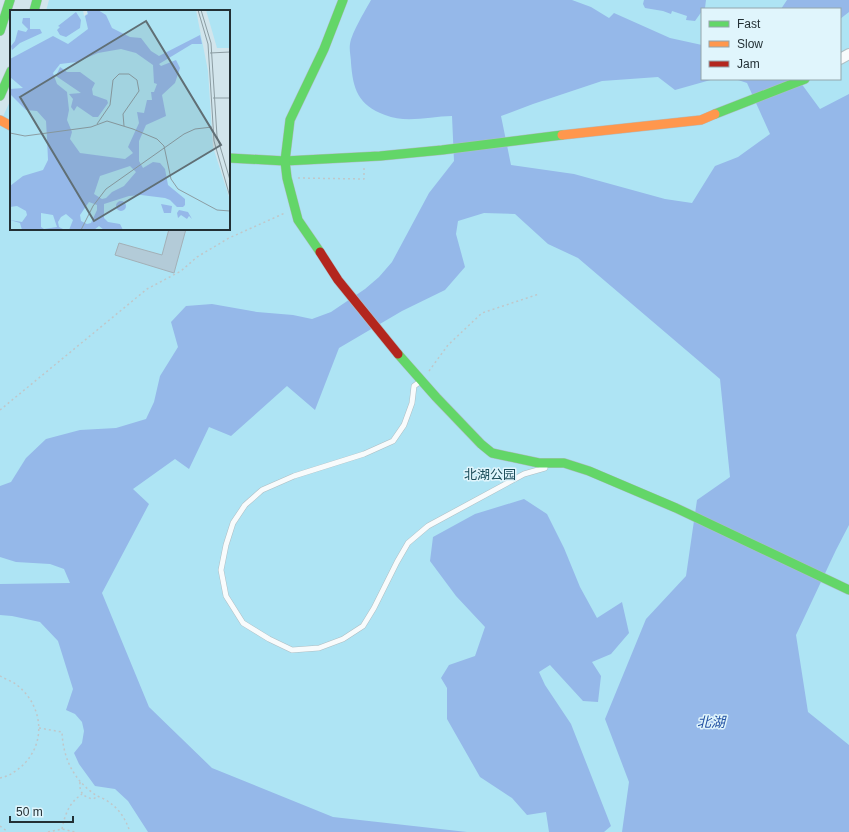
<svg xmlns="http://www.w3.org/2000/svg" width="849" height="832" font-family="Arial,'Noto Sans SC',sans-serif">
<style>
.green{fill:#aee4f4;fill-rule:evenodd}
.water{fill:#95b8e9}
.building{fill:#b3cbd8;stroke:#a3b0b7}
.lines{fill:none;stroke-linecap:round;stroke-linejoin:round}
.lane-casing{stroke:#afbec3;stroke-width:6}
.street-casing{stroke:#afbec3;stroke-width:12}
.fast-casing{stroke:#afbec3;stroke-width:10}
.slow-casing{stroke:#afbec3;stroke-width:10}
.jam-casing{stroke:#afbec3;stroke-width:10}
.path{stroke:#c0c7c9;stroke-width:1.5;stroke-dasharray:2 3;stroke-linecap:butt}
.lane{stroke:#f8fbfc;stroke-width:5}
.street{stroke:#f8fbfc;stroke-width:10}
.fast{stroke:#63d668;stroke-width:9}
.slow{stroke:#ff974d;stroke-width:9}
.jam{stroke:#b3261e;stroke-width:9}
.labels{text-anchor:middle;dominant-baseline:central;stroke-width:3;stroke-linejoin:round;paint-order:stroke}
.park-label{font-size:13px;fill:#1b4c59;stroke:#e0f5fc}
.water-label{font-size:14px;font-style:italic;fill:#2554a4;stroke:#e0f5fc}
.inset-road{fill:none;stroke:#8c9da3;stroke-width:1}
.view{fill:#606f75;fill-opacity:0.15;stroke:#606f75;stroke-width:2}
.inset-edge{fill:none;stroke:#233035;stroke-width:2}
</style>
<rect width="100%" height="100%" fill="#d2e5ec"/>
<path class="green" d="M 49,0 L 849,0 L 849,832 L 0,832 L 0,123 L 11,99 L 11,229 L 229,229 L 229,11 L 46,11 ZM 702,9 L 840,9 L 840,79 L 702,79 Z"/>
<g class="water">
<path d="M 371,0 L 572,0 L 591,7 L 609,18 L 614,13 L 670,38 L 702,45 L 702,79 L 714,79 L 675,90 L 658,77 L 602,81 L 533,104 L 501,116 L 511,165 L 574,174 L 665,199 L 692,203 L 715,166 L 738,157 L 770,134 L 747,83 L 735,79 L 798,79 L 820,109 L 849,94 L 849,525 L 836,550 L 796,635 L 808,712 L 849,745 L 849,832 L 622,832 L 629,782 L 605,719 L 646,619 L 686,576 L 697,500 L 730,477 L 720,379 L 578,258 L 548,244 L 515,214 L 484,213 L 458,221 L 456,234 L 465,267 L 445,290 L 402,311 L 339,348 L 315,410 L 287,386 L 231,436 L 209,427 L 189,469 L 175,459 L 133,489 L 149,504 L 102,593 L 149,707 L 212,768 L 333,817 L 467,832 L 148,832 L 128,801 L 115,789 L 95,786 L 79,764 L 74,753 L 82,743 L 84,731 L 82,722 L 75,714 L 66,710 L 73,689 L 58,641 L 40,622 L 12,616 L 0,615 L 0,584 L 70,583 L 64,569 L 50,564 L 16,562 L 0,557 L 0,486 L 11,482 L 26,458 L 46,439 L 80,430 L 116,428 L 146,419 L 154,402 L 160,376 L 178,347 L 171,322 L 186,306 L 212,304 L 257,312 L 293,315 L 312,319 L 331,312 L 365,289 L 379,277 L 392,262 L 429,193 L 454,161 L 452,116 C 430,116 407,124 385,115 C 358,105 353,89 351,63 C 351,57 349,50 350,44 C 352,32 365,11 371,0 Z"/>
<polygon points="644,0 706,0 705,8 702,9 702,11 695,21 686,20 687,16 672,11 671,14 663,11 645,8 643,4"/>
<polygon points="787,0 849,0 849,12 840,19 840,9 781,9"/>
<polygon points="524,499 547,514 564,548 580,587 597,618 622,602 629,633 611,654 592,662 601,676 598,702 583,701 550,665 539,672 545,685 571,724 611,826 604,832 549,832 546,812 527,815 512,798 480,777 447,719 447,688 441,678 449,665 475,656 485,627 456,596 430,561 433,537 475,514"/>
</g>
<polygon class="building" points="169,229 186,229 174,273 115,255 119,243 162,255"/>
<g class="lines">
<defs>
<polyline id="lane" points="421,381 414,386 412,403 404,425 393,441 364,454 294,476 262,490 245,505 233,523 226,545 221,570 226,596 243,623 269,639 292,650 319,648 343,639 363,626 374,608 397,562 408,543 428,526 524,474 545,468"/>
<polyline id="street" points="840,59 849,54"/>
<g id="fast">
<polyline points="34,11 37,0"/>
<polyline points="0,31 10,0"/>
<polyline points="0,96 11,71"/>
<polyline points="715,114 805,79"/>
<polyline points="229,158 285,161 380,156 442,150 562,135"/>
<polyline points="320,252 298,220 287,178 285,161 290,120 324,49 343,0"/>
<polyline points="398,354 436,397 481,444 492,453 539,463 564,463 589,471 676,508 849,590"/>
</g>
<g id="slow">
<polyline points="0,120 11,126"/>
<polyline points="562,135 701,120 715,114"/>
</g>
<polyline id="jam" points="320,252 338,280 398,354"/>
</defs>
<use href="#lane" class="lane-casing"/>
<use href="#street" class="street-casing"/>
<use href="#fast" class="fast-casing"/>
<use href="#slow" class="slow-casing"/>
<use href="#jam" class="jam-casing"/>
<g class="path">
<polyline points="298,178 364,179 364,167"/>
<polyline points="429,371 448,345 482,313 539,294"/>
<polyline points="0,410 147,289 181,271 197,257 229,238 285,213"/>
<path d="M 0,676 C 5,679 12,681 17,685 C 46,708 47,751 14,772 C 10,775 5,777 0,778"/>
<path d="M 39,728 L 62,732 C 63,756 72,778 93,793 C 96,796 100,797 104,799 C 118,807 125,817 130,832"/>
<path d="M 80,782 C 79,792 83,797 93,799 L 98,796"/>
<polyline points="0,826 8,832"/>
<path d="M 62,829 C 65,814 69,803 82,794"/>
<polyline points="48,832 62,829 75,832"/>
</g>
<use href="#lane" class="lane"/>
<use href="#street" class="street"/>
<use href="#fast" class="fast"/>
<use href="#slow" class="slow"/>
<use href="#jam" class="jam"/>
</g>
<g class="labels">
<g class="park-label">
<text x="490" y="474">北湖公园</text>
</g>
<g class="water-label">
<text x="711" y="722">北湖</text>
</g>
</g>
<g transform="translate(10 10)">
<rect width="220" height="220" fill="#d2e5ec"/>
<path d="M 0,0 L 73,0 L 74,6 L 77,4 L 77,0 L 186,0 L 198,61 L 203,137 L 220,190 L 220,220 L 0,220 ZM 196,0 L 220,0 L 220,38 L 207,38 Z" fill="#aee4f4"/>
<path d="M 77,0 L 88,0 L 96,5 L 102,18 L 120,27 L 131,28 L 141,41 L 149,46 L 190,25 L 192,34 L 182,34 L 149,54 L 151,56 L 166,50 L 170,58 L 165,73 L 152,85 L 156,106 L 136,115 L 129,131 L 129,151 L 133,158 L 143,152 L 150,153 L 155,159 L 158,175 L 175,189 L 175,195 L 173,197 L 167,197 L 160,190 L 155,188 L 131,185 L 119,186 L 94,194 L 94,208 L 98,212 L 110,214 L 113,220 L 94,220 L 89,216 L 84,220 L 59,220 L 63,210 L 56,204 L 51,207 L 48,212 L 49,217 L 55,220 L 12,220 L 10,213 L 0,210 L 12,212 L 17,205 L 16,201 L 7,196 L 0,197 L 0,176 L 13,166 L 33,160 L 38,150 L 37,128 L 36,111 L 27,101 L 16,100 L 0,84 L 0,79 L 13,78 L 0,67 L 0,49 L 43,26 L 58,34 L 78,19 L 75,6 L 78,4 ZM 111,39 L 126,43 L 143,55 L 144,73 L 147,74 L 144,82 L 141,82 L 142,90 L 137,90 L 134,103 L 127,102 L 129,113 L 118,137 L 123,143 L 115,149 L 70,143 L 60,129 L 62,122 L 57,110 L 59,100 L 57,82 L 47,74 L 43,63 L 50,54 L 67,52 L 88,43 ZM 120,156 L 126,162 L 114,176 L 102,182 L 96,188 L 92,189 L 84,184 L 90,166 ZM 79,192 L 87,195 L 87,200 L 81,213 L 77,214 L 71,211 L 70,205 ZM 31,203 L 43,205 L 47,217 L 34,219 L 31,217 ZM 66,2 L 71,10 L 70,18 L 56,27 L 50,25 L 47,20 L 50,17 L 48,16 ZM 13,8 L 20,8 L 20,19 L 30,19 L 32,23 L 10,33 L 2,40 L 1,36 L 5,31 L 8,20 L 16,22 L 18,19 L 12,13 ZM 50,57 L 57,62 L 70,62 L 85,73 L 82,79 L 83,85 L 97,90 L 98,93 L 88,107 L 83,107 L 67,96 L 64,101 L 61,97 L 63,89 L 59,84 L 71,83 L 46,66 ZM106 196a5 5 0 1 1 10 0a5 5 0 1 1-10 0ZM 151,194 L 162,196 L 161,203 L 154,203 ZM 169,200 L 178,202 L 182,209 L 179,206 L 177,209 L 171,205 L 168,208 L 167,203 Z" fill="#95b8e9" fill-rule="evenodd"/>
<path class="inset-road" d="M 188,0 L 198,34 L 204,131 L 220,187M 191,0 L 201,33 L 207,126 L 220,170M 200,43 L 220,42M 203,88 L 220,88M 87,114 L 100,95 L 103,70 L 109,64 L 119,64 L 127,70 L 129,81 L 113,104 L 114,116M 0,123 L 15,126 L 81,117 L 97,111 L 123,119 L 147,129 L 154,136 L 161,169 L 168,179 L 207,200 L 220,201M 71,220 L 83,196 L 96,179 L 174,124 L 185,119 L 202,117"/>
<path class="view" d="M 136,11 L 211,135 L 84,211 L 10,87 Z"/>
<rect width="220" height="220" class="inset-edge"/>
</g>
<rect x="701" y="8" width="140" height="72" fill="#e0f5fc" stroke="#94a6ac"/>
<rect x="709" y="21" width="20" height="6" fill="#63d668" stroke="#94a6ac"/>
<text x="737" y="28" font-size="12" fill="#233035">Fast</text>
<rect x="709" y="41" width="20" height="6" fill="#ff974d" stroke="#94a6ac"/>
<text x="737" y="48" font-size="12" fill="#233035">Slow</text>
<rect x="709" y="61" width="20" height="6" fill="#b3261e" stroke="#94a6ac"/>
<text x="737" y="68" font-size="12" fill="#233035">Jam</text>
<path d="M10 816v6h63v-6" fill="none" stroke="#233035" stroke-width="2"/>
<text x="16" y="816" font-size="12" fill="#233035" stroke="#e0f5fc" stroke-width="3" paint-order="stroke">50 m</text>
</svg>
